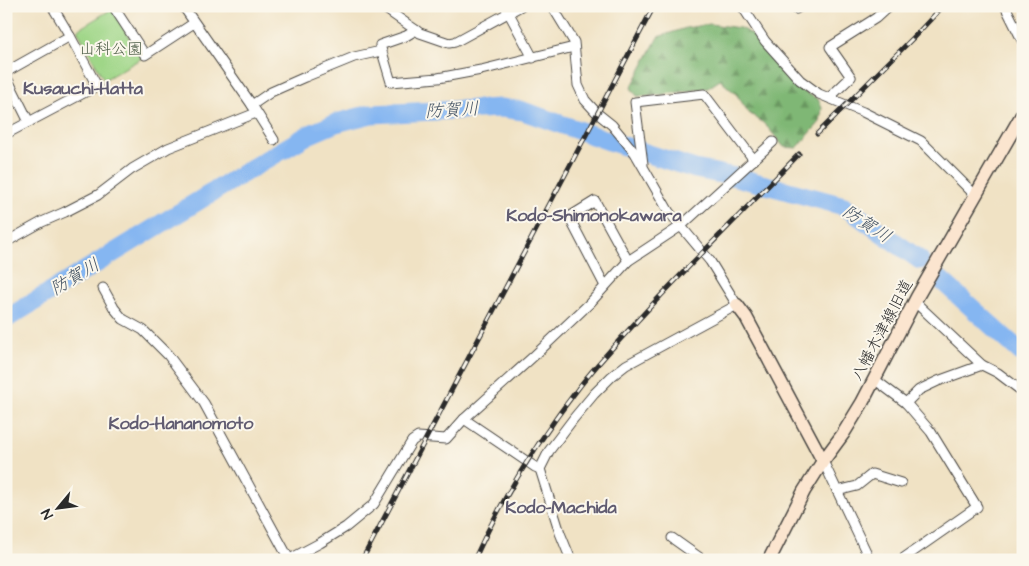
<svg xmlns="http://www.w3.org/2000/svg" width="1029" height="566" font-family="'Architects Daughter','Klee One',sans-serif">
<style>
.forest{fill:url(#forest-firs);stroke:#557150}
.park{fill:#9fd687;stroke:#658059}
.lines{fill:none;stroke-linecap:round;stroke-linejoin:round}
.river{stroke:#85b6f1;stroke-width:19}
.street-casing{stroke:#494642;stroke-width:11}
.secondary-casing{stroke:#494642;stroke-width:15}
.street{stroke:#fff;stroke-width:9}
.secondary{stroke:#fbe5cf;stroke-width:12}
.rail-casing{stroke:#2b2b2b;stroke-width:5}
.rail{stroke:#fbf7ec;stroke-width:3;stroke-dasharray:9;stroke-linecap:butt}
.labels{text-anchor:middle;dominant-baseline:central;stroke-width:4;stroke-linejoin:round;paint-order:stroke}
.park-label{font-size:16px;fill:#4e5e47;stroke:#fbf7ec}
.street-label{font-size:16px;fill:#2b2b2b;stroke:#fbf7ec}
.neighbourhood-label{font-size:18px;font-weight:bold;fill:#615c71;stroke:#fbf7ec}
.water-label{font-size:18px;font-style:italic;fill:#465566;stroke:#fbf7ec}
</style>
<defs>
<pattern id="forest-firs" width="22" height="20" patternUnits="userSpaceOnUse" patternTransform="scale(1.25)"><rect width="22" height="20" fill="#7fb774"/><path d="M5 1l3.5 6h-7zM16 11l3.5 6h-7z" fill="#68955f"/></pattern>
</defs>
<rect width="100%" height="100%" fill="#fbf7ec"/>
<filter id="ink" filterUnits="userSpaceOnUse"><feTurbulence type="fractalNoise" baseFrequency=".02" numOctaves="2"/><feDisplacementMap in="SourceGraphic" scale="10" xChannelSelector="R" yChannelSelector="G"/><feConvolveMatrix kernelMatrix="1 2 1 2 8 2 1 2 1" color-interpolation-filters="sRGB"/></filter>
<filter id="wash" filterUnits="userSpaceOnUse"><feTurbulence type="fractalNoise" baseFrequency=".0096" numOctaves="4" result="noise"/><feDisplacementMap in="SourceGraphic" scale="20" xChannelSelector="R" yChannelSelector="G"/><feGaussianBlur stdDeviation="1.12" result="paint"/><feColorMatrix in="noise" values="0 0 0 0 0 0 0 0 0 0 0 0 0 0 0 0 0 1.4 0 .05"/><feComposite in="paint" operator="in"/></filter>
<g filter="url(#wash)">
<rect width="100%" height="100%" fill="#f0e2c4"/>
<polygon class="forest" points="710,24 740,28 752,34 798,89 818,99 822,108 820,122 797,148 784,147 769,129 762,122 749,113 737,95 720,80 708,88 652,96 637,96 631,88 658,37 686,28"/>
<polygon class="park" points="112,9 142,58 104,80 77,30"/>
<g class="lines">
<g class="river">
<polyline points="941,280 1023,354"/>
<polyline points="6,319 252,168 308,135 336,123 371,114 501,108 523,111 609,141 695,169 736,177 844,206 920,260"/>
</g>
</g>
</g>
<g filter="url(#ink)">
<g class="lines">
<defs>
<g id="street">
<polyline points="113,6 145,55 194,23"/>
<polyline points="183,6 252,105"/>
<polyline points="381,6 390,12 420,33 449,43 455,42 521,6"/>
<polyline points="505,6 533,58"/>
<polyline points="552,6 574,42 578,85 585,100 597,113 612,125 635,153 669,212 710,261 737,305 626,365 612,376 594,394 574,418 549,451 540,469 560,533 571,560"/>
<polyline points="742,6 765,41 800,80 819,94 863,112 921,141 975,195"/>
<polyline points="795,6 796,9 801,6"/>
<polyline points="1005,6 1023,42"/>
<polyline points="416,30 406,36 380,45 391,82 438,78 481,70 574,47"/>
<polyline points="6,72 70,36"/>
<polyline points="6,76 29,122"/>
<polyline points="829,98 851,77 830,47 876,18 889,6"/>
<polyline points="6,134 97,86 70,36 52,6"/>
<polyline points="274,140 252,105 271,92 305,77 354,57 381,51"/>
<polyline points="643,164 635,102 704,94 754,160"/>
<polyline points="6,242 42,222 65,212 98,195 132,169 168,148 256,113"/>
<polyline points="605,286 569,217 595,201 628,261"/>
<polyline points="103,288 114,308 123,319 143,330 168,355 204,403 289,559"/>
<polyline points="914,301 982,365 998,373 1023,392"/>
<polyline points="874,379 906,403 931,432 977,507 901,560"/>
<polyline points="906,403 919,390 938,381 982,365"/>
<polyline points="464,419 535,467 540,469"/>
<polyline points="823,461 870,560"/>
<polyline points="837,491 857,486 872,474 901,483"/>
<polyline points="672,538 703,560"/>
<polyline points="288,560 320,543 346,527 374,504 412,441 418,437 446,439 464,419 535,355 590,303 628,261 681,226 773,142"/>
</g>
<g id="secondary">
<polyline points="737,305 746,317 823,461"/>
<polyline points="769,560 804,491 823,461 843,434 862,403 917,297 1023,113"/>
</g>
</defs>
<use href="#street" class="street-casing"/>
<use href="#secondary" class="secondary-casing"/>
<use href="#street" class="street"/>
<use href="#secondary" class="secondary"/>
<defs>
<g id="rail">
<polyline points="817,134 913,38 943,6"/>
<polyline points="362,560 654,6"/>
<path d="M 474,560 C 502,498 539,439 580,386 C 602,358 627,332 651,306 C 699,255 750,205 799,154"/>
</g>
</defs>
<use href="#rail" class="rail-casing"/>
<use href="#rail" class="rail"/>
</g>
</g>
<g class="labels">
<g class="park-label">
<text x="111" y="49">山科公園</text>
</g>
<g class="street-label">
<text transform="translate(882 330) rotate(-62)">八幡木津線旧道</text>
</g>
<g class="neighbourhood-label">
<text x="83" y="88">Kusauchi-Hatta</text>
<text x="594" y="215">Kodo-Shimonokawara</text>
<text x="181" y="423">Kodo-Hananomoto</text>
<text x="561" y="507">Kodo-Machida</text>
</g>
<g class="water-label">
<text transform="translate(452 110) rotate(-3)">防賀川</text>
<text transform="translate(867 224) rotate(33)">防賀川</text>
<text transform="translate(75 277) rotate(-31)">防賀川</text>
</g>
</g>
<rect width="1029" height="566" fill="none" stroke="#fbf7ec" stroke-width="25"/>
<g transform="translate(58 508) rotate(241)" stroke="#fbf7ec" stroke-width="4" paint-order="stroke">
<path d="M0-4L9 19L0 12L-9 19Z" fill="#2b2b2b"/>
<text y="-8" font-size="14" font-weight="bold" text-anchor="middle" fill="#2b2b2b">N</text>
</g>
</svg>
